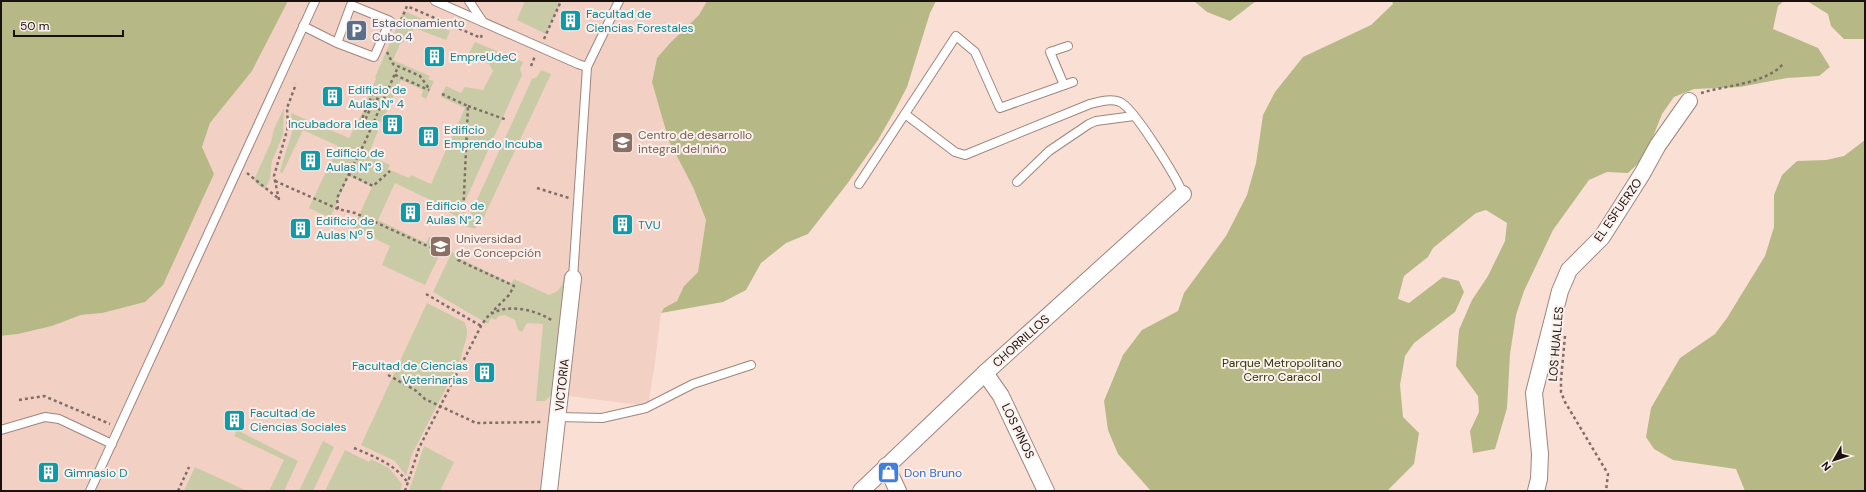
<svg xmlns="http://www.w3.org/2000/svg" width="1866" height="492" font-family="'DM Sans',sans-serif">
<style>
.built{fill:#f3d0c4}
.green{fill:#c9cba7}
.forest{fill:#b6b985}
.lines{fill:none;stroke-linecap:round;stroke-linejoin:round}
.lane-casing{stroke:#9e857d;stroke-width:10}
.street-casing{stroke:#9e857d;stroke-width:18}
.path{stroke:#7f6e68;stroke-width:2.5;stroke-dasharray:3 3;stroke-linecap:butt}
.lane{stroke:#fff;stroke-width:8}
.street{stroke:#fff;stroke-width:16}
.labels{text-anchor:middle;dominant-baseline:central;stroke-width:4;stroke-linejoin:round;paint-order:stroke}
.culture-label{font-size:12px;fill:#0d838f;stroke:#fbf0ec;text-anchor:start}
.service-label{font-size:12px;fill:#4e5e75;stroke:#fbf0ec;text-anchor:start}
.education-label{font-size:12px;fill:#785e54;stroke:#fbf0ec;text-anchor:start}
.street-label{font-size:12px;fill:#1a110e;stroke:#fbf0ec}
.park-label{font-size:12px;fill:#35360c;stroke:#fbf0ec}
.shop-label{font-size:12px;fill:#366cbe;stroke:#fbf0ec;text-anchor:start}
</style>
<rect width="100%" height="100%" fill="#fadfd5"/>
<polygon class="built" points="288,1 707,1 699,15 670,43 657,58 652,82 706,220 698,272 684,286 677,301 664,308 661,313 655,363 648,406 552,394 542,491 1,491 1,336 18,334 52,326 81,315 102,313 214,174 202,147 210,123 252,71"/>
<g class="green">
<polygon points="525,1 561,1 546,34 517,20"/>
<polygon points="404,11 450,31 446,40 414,28 411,37 400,44 393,60 430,76 428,79 434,81 426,99 421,96 423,90 401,80 382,122 379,121 375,129 378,131 368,155 390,165 388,169 409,178 411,175 431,184 465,108 441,97 446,86 461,93 465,87 483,90 493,71 489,64 469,53 475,42 523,62 520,69 522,75 458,217 442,209 443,206 395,183 378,220 426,243 429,237 438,241 432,253 439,256 425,285 382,265 390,246 353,228 372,187 349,176 330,218 309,208 338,146 303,130 282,174 280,171 293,129 291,113 349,138 368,102 366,101 376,79 375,77"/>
<polygon points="541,70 551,74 481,223 478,222 475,229 465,226 532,79 537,77"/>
<polygon points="284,108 283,135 272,161 270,179 265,189 258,185 254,180 271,142 274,129"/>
<path d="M 452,252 L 462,257 L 461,259 L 511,283 L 514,279 L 549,295 C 560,291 562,287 564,276 L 564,329 L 552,394 L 545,401 L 536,401 L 543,324 L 527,323 L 522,332 L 518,330 L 515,320 L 505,315 L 499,316 L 495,320 L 491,318 L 488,324 L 433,292 Z"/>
<path d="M 427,303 L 464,322 C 472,334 462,346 461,359 L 412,454 L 406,476 L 395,461 L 361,445 Z"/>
<polygon points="237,430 298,461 284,491 269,491 284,460 234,436"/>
<polygon points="323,441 334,447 313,491 299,491"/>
<polygon points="424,446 454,462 440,491 409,491"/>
<polygon points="345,450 369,462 371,459 389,468 402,484 400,491 325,491"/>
<polygon points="195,467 247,491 184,491"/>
</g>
<g class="forest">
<polygon points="1,1 288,1 252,71 210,123 202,147 214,174 163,285 145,302 102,313 81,315 52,326 18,334 1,336"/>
<polygon points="707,1 936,1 930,13 907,87 895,110 878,140 847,184 808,234 786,243 761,263 746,290 723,302 661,313 664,308 677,301 684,286 698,272 706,220 693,187 669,141 652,82 657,58 670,43 699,15"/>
<polygon points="1194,1 1256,1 1230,21 1207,12"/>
<polygon points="1392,1 1784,1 1778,6 1773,29 1818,48 1830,67 1819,76 1787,78 1740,87 1694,89 1674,97 1662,114 1645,157 1628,173 1607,172 1589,180 1553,230 1524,291 1516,315 1510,354 1507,408 1495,449 1473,453 1470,431 1479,412 1478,396 1456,366 1459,330 1472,300 1488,276 1505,241 1507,223 1486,210 1476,213 1433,248 1428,257 1404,276 1398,299 1409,303 1443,277 1459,281 1464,292 1455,312 1414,343 1405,356 1400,385 1403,417 1419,433 1414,464 1387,491 1151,491 1118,454 1108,430 1104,401 1123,355 1142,330 1178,311 1184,293 1226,236 1247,195 1256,163 1263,115 1275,92 1303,57 1371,25 1393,4"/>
<polygon points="1807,1 1865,1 1865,39 1844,39 1831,26 1828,14"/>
<polygon points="1865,140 1865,491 1745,491 1736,469 1673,460 1654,449 1646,437 1651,408 1680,358 1715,334 1727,318 1765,256 1774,227 1774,195 1782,175 1797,161 1826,160 1844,156"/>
</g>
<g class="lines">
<defs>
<g id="lane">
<polyline points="435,1 578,64 587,67"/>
<polyline points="469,1 483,22"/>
<polyline points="303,26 337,43 374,57 390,21 351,5 337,43"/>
<polyline points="1064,85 1050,52 1068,46"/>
<path d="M 905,114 L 955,152 L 965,155 L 1090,104 C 1099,102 1110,98 1120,102 C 1134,108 1177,178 1183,194"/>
<polyline points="1017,182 1049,151 1089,124 1096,121 1134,116"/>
<polyline points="859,184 956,36 975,52 1000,108 1073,82"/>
<polyline points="573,278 587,67 619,1"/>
<polyline points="558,417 602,418 646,408 693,384 751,365"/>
<polyline points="1,430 45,417 59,419 112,444"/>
<polyline points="90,491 315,1"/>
</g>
<g id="street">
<polyline points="985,373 1001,396 1046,491"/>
<polyline points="886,466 898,491"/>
<polyline points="549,491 573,278"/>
<polyline points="861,491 985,373 1183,194"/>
<polyline points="1536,491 1539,479 1540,454 1534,393 1560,291 1569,270 1602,237 1642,174 1658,145 1689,101"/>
</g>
</defs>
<use href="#lane" class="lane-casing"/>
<use href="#street" class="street-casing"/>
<g class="path">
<polyline points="401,20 407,6 481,38 482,33"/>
<polyline points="544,39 561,1"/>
<polyline points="387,52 393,64 420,76 430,90"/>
<polyline points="531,66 535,56"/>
<polyline points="395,75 429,90"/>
<path d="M 1701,93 C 1727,85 1765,84 1783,64"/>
<polyline points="442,94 468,106 463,216"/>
<polyline points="468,106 507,120"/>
<polyline points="356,125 359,126 373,93 370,92"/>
<polyline points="359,126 362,127 375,98 383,101"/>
<polyline points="247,173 279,199"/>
<polyline points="348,174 373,186 390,171"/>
<polyline points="275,181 338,209 355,213 445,254"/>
<polyline points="537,188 569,198"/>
<polyline points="279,200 274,176 288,127 287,108 296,84"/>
<polyline points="338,209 337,198 364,144 398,67"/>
<polyline points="463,249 458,260 514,286 509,295 491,313"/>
<polyline points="426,294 481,326"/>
<polyline points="1565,336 1561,380 1561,392 1565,402 1608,474 1606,491"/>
<polyline points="388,375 415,390 425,399 476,423 542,422"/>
<polyline points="19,400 44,396 110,424"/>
<path d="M 354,448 C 375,457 395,464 408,483"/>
<polyline points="178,491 189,467"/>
<path d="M 405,491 L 419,448 L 481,326 C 484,322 487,316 491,314 C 509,303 536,310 553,321"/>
</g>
<use href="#lane" class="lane"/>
<use href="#street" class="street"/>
</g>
<defs>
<symbol id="building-square" viewBox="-11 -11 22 22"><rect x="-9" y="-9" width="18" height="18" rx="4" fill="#0f9aa8" stroke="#fbf0ec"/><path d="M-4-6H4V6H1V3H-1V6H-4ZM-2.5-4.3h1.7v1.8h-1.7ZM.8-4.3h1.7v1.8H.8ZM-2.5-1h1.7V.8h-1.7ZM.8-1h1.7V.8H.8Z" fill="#fff"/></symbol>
<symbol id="parking-square" viewBox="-11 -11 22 22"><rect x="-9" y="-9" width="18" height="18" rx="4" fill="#5c6f8a" stroke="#fbf0ec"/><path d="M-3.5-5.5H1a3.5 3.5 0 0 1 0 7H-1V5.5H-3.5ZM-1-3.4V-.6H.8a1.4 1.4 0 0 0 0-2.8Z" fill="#fff"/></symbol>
<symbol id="school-square" viewBox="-11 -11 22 22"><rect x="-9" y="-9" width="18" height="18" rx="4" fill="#8d6e63" stroke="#fbf0ec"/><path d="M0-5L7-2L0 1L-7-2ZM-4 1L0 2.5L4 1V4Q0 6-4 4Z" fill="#fff"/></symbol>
<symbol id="university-square" viewBox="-11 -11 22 22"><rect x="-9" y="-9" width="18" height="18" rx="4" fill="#8d6e63" stroke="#fbf0ec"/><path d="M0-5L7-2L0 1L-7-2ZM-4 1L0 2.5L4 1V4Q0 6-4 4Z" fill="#fff"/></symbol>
<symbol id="shop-square" viewBox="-11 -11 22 22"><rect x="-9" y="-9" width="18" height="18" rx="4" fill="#3f7fe0" stroke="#fbf0ec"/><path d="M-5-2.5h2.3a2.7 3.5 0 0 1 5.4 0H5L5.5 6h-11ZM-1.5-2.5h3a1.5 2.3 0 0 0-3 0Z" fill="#fff"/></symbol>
</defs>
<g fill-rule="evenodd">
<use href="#building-square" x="558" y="8" width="25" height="25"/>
<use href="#parking-square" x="344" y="18" width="25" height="25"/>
<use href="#building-square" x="422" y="44" width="25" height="25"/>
<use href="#building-square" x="320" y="84" width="25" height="25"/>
<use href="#building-square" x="380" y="112" width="25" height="25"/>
<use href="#building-square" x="416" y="124" width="25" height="25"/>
<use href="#school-square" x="610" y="130" width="25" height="25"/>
<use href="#building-square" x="298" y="148" width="25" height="25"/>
<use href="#building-square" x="398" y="200" width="25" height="25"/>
<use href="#building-square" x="610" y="212" width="25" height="25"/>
<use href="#building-square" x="288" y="216" width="25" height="25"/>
<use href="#university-square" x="428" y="234" width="25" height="25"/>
<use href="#building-square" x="472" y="360" width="25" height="25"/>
<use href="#building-square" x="222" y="408" width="25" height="25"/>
<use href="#building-square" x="36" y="460" width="25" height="25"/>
<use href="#shop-square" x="876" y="460" width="25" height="25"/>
</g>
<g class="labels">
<g class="culture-label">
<text x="586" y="14">Facultad de<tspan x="586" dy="14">Ciencias Forestales</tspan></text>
<text x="450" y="57">EmpreUdeC</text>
<text x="348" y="90">Edificio de<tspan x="348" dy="14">Aulas N° 4</tspan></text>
<text x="378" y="124" text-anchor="end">Incubadora Idea</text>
<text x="444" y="130">Edificio<tspan x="444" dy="14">Emprendo Incuba</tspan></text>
<text x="326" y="153">Edificio de<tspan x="326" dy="14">Aulas N° 3</tspan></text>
<text x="426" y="206">Edificio de<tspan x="426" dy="14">Aulas N° 2</tspan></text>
<text x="316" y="221">Edificio de<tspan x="316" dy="14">Aulas Nº 5</tspan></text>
<text x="638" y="225">TVU</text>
<text x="468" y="366" text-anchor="end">Facultad de Ciencias<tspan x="468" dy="14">Veterinarias</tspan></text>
<text x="250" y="413">Facultad de<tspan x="250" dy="14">Ciencias Sociales</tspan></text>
<text x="64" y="473">Gimnasio D</text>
</g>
<g class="service-label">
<text x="372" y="23">Estacionamiento<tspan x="372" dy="14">Cubo 4</tspan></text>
</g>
<g class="education-label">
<text x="638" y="135">Centro de desarrollo<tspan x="638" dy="14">integral del niño</tspan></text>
<text x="456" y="239">Universidad<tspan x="456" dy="14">de Concepción</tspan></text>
</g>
<g class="street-label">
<text transform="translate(1618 210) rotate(-55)">EL ESFUERZO</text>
<text transform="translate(1021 341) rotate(-42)">CHORRILLOS</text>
<text transform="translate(1556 344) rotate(-85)">LOS HUALLES</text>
<text transform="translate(562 385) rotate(-84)">VICTORIA</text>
<text transform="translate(1018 431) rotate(64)">LOS PINOS</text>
</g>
<g class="park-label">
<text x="1282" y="363">Parque Metropolitano<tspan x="1282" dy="14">Cerro Caracol</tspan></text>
</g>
<g class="shop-label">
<text x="904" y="473">Don Bruno</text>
</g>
</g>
<rect width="1866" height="492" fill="none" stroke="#1a110e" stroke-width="4"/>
<g transform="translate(1834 460) rotate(231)" stroke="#fbf0ec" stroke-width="3" paint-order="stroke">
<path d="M0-3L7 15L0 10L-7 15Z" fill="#1a110e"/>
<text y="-6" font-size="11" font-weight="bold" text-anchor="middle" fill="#1a110e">N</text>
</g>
<path d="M14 30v6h109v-6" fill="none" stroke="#1a110e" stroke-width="2"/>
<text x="20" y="30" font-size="12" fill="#1a110e" stroke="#fbf0ec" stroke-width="3" paint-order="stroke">50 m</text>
</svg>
